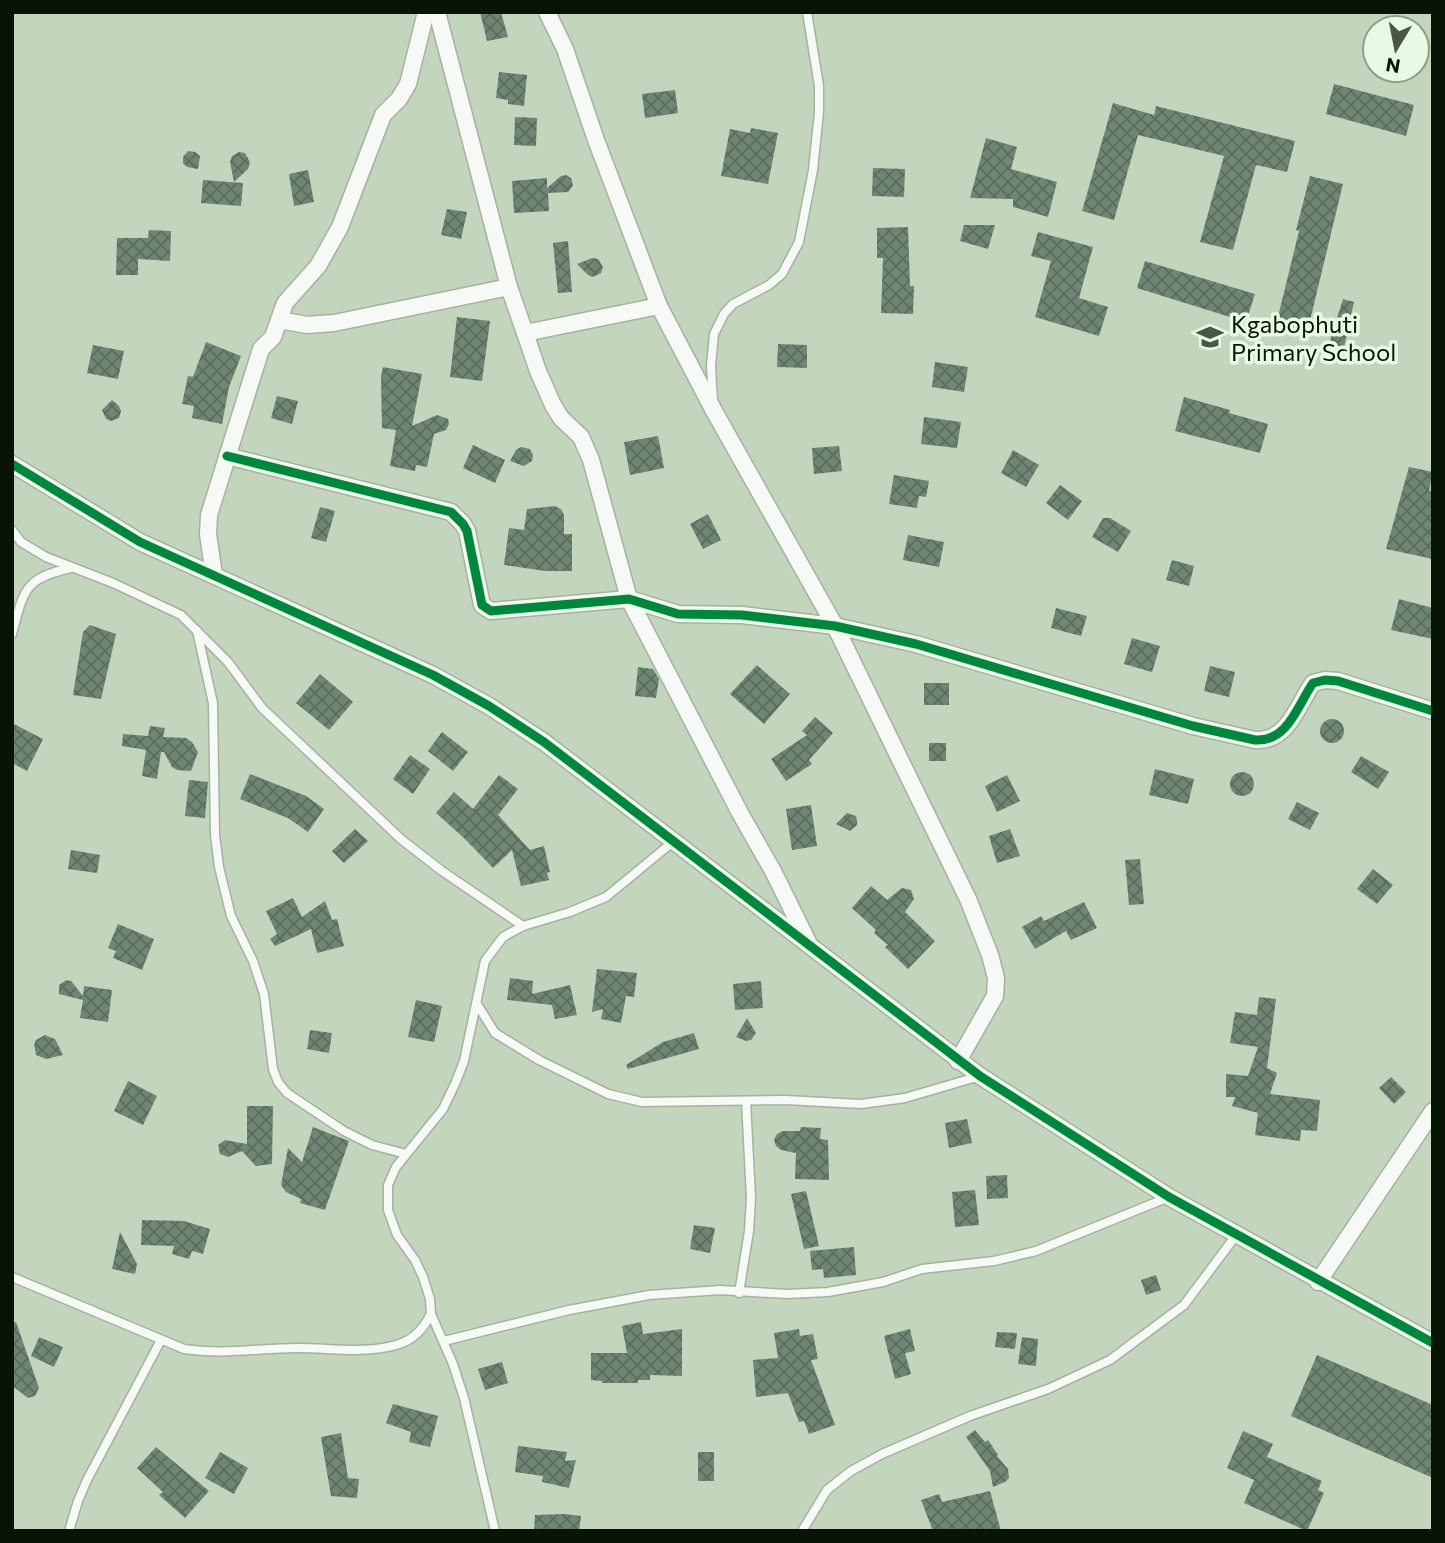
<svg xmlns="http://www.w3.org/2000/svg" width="1445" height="1543" font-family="Commissioner,sans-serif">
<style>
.building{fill:url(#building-cross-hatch)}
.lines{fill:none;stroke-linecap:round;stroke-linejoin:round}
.lane-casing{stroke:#a4b2a0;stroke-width:11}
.street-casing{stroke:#a4b2a0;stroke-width:19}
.lane{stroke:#f6f9f5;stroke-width:8}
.street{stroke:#f6f9f5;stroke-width:16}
.cycleway-casing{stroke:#e9fae4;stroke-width:13}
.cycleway{stroke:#00873e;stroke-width:9}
.labels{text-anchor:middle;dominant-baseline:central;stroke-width:7;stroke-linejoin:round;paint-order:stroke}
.poi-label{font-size:24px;fill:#081405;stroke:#e9fae4;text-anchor:start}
</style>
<defs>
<pattern id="building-cross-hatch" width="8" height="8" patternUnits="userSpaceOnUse" patternTransform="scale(1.75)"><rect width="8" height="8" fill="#708674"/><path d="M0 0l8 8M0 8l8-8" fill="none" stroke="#5a6c5d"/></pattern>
</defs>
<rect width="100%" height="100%" fill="#c3d5bd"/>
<g class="building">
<polygon points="480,12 501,12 508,37 487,41"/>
<polygon points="499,72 527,75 524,106 508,104 508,100 496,98"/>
<polygon points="1334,84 1414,105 1406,136 1326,114"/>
<polygon points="675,90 678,113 645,118 642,94"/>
<polygon points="1113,103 1154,115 1156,106 1295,141 1287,172 1256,165 1233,250 1200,242 1224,156 1138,135 1114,220 1082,211"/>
<polygon points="515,117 537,118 536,146 514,145"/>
<polygon points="751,128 778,133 768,184 721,176 730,129 750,133"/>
<polygon points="986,138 1017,147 1011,169 1057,182 1048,217 1013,207 1013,199 970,198"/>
<polygon points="188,151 195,152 200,156 198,169 187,167 183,163 183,157"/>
<polygon points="239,152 245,153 250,162 248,169 234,182 230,162 232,156"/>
<polygon points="873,168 905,169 904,197 872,196"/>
<polygon points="308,170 314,202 294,206 289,174"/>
<polygon points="566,175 571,178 573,186 568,192 548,193 549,211 514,213 512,181 547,178 547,188 561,176"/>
<polygon points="1310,176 1343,184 1307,333 1276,325 1299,231 1296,230"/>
<polygon points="203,180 243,183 241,206 201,203"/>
<polygon points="447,209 467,212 461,239 441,235"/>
<polygon points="964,225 995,225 988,249 960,241"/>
<polygon points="908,227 910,286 914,286 913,314 881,313 883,258 877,258 877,228"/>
<polygon points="149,230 171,231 170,261 138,259 138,275 116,275 117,238 148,238"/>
<polygon points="1038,232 1093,247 1079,298 1108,307 1099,336 1035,317 1051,261 1031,256"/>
<polygon points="568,241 572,292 558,293 553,243"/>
<polygon points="592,258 598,259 603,267 601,273 593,277 588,275 577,264"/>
<polygon points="1145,261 1255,294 1246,322 1137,288"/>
<polygon points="1343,299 1354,302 1344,347 1329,344"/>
<polygon points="457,317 490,321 482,381 450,377"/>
<polygon points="206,342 241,356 229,387 222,424 192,418 194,406 182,404 188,376 193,377"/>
<polygon points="778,344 807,345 807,368 777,367"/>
<polygon points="93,345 124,351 118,379 87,373"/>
<polygon points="935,362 968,367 964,392 932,387"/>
<polygon points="383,367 422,374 412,426 437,415 448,419 449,424 446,430 434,434 427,467 416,465 415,471 390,466 396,430 382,428 381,377"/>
<polygon points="277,396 298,401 292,424 271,418"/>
<polygon points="1184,397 1230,410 1229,413 1268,424 1260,453 1175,431"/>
<polygon points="112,400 119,406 121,411 119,418 111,421 106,419 102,410"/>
<polygon points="924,417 961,422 957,448 921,444"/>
<polygon points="658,436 664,468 630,475 624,442"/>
<polygon points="473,445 505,460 495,483 463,468"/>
<polygon points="839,446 842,471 814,474 812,448"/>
<polygon points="521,447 530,449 533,455 532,461 524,466 510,461 516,450"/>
<polygon points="1013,450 1039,465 1026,487 1001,473"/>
<polygon points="1409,467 1433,472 1429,491 1433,492 1433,559 1386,549"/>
<polygon points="894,475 929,481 926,497 919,496 917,508 889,504"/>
<polygon points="1060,485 1082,501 1068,520 1046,503"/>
<polygon points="555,506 561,509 564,515 564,534 572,534 572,571 545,571 504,565 509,528 524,530 527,509"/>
<polygon points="320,507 335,511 326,542 311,538"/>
<polygon points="708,514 721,540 703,549 690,524"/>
<polygon points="1103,518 1110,518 1131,531 1118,552 1092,537"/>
<polygon points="908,535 944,542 939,567 903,560"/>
<polygon points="1172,560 1194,566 1189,586 1166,580"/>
<polygon points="1399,599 1433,608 1433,639 1391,630"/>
<polygon points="1056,608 1087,616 1081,636 1051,628"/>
<polygon points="90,625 116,634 101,699 73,695 83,632"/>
<polygon points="1132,638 1160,646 1152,672 1124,664"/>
<polygon points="757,665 790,694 764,724 730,694"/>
<polygon points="1210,666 1235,672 1229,697 1204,691"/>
<polygon points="638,667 653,669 659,679 656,698 635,696"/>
<polygon points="320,674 353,702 329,730 296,703"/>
<rect x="924" y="683" width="25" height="22"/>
<polygon points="815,717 833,733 809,760 812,764 786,781 771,759 807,735 802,731"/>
<circle cx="1332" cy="731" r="12"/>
<polygon points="12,723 43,739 27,771 12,763"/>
<polygon points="150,726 165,728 163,737 186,738 192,742 198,752 191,771 177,770 172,767 164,752 161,752 157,779 142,776 146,750 122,746 123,734 148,736"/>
<polygon points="442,732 468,752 453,771 428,751"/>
<rect x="929" y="743" width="17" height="18"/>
<polygon points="410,755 430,769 413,794 393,779"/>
<polygon points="1361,756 1389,772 1378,789 1351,772"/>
<polygon points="1155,769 1194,779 1188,804 1149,795"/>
<circle cx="1242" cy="784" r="12"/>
<polygon points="250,774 306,796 324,809 308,832 288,818 240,799"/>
<polygon points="499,775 518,789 498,815 530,850 544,846 550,872 547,873 549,880 521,886 512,850 493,868 464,838 436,813 454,792 473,809"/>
<polygon points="1007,775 1020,801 997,812 985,786"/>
<polygon points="189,780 208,782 205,818 185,816"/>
<polygon points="1297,802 1319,813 1310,830 1288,819"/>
<polygon points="811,805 817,846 792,850 786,809"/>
<polygon points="847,813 856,816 857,820 857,825 850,831 836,824"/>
<polygon points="355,829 368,841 344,863 332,851"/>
<polygon points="1010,829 1020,856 997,863 989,836"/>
<polygon points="71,850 100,855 97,873 68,869"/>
<polygon points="1140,859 1144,904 1129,905 1125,860"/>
<polygon points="1373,869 1393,885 1377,904 1357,889"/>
<polygon points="871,886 887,900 902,888 911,890 914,899 905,912 935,941 908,969 885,947 888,945 874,933 876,930 852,908"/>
<polygon points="293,898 302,917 325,901 332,920 337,919 344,946 317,953 311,929 275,946 270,939 277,934 266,911"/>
<polygon points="1084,902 1097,928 1071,940 1066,931 1035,949 1022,927 1041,916 1044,921"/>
<polygon points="118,924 154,939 142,970 113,958 116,951 108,948"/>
<polygon points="597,969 637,973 634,997 626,996 621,1023 601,1019 603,1009 592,1012"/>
<polygon points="510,978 533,981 532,994 570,985 577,1015 555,1019 552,1005 507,1000"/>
<polygon points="66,980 71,981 83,996 84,986 112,990 108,1022 80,1018 83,1000 59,994 59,985"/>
<polygon points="761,981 763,1008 735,1010 733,984"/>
<polygon points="1259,997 1276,999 1267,1068 1277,1073 1270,1094 1320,1100 1317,1131 1301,1130 1300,1141 1255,1135 1258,1113 1232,1106 1235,1097 1226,1097 1226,1074 1248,1076 1258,1047 1230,1043 1235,1012 1257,1015"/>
<polygon points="416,1000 442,1006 434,1042 408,1037"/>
<polygon points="747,1018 756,1033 751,1040 746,1041 736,1037"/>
<polygon points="310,1030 332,1033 329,1053 307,1049"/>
<polygon points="694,1033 699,1049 628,1069 626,1065 663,1042"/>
<polygon points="45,1035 55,1039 63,1055 46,1059 36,1055 34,1045 36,1040"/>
<polygon points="1391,1077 1406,1092 1394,1104 1379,1088"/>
<polygon points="128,1081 157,1096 143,1125 114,1111"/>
<polygon points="247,1106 273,1106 272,1164 256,1166 242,1151 228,1157 220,1154 218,1145 225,1140 247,1144"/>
<polygon points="967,1119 972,1143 949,1148 945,1123"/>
<polygon points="313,1127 349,1141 325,1210 300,1203 301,1199 286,1192 281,1185 288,1148 302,1162"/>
<polygon points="801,1127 821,1128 820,1139 828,1140 829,1180 795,1179 796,1153 781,1150 776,1146 774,1140 777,1134 783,1131 800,1131"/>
<polygon points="1007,1175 1008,1198 987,1199 986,1176"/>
<polygon points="975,1190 979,1225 955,1227 952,1192"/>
<polygon points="806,1191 819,1246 804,1249 791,1194"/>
<polygon points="142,1220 184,1221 210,1229 203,1254 192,1251 189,1259 172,1254 174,1246 141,1245"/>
<polygon points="694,1225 715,1228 710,1253 690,1249"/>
<polygon points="120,1232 137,1264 135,1274 112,1269"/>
<polygon points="854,1247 856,1275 824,1278 823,1269 812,1270 810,1251"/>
<polygon points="1156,1275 1161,1290 1146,1295 1141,1280"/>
<polygon points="16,1322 39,1388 35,1396 28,1398 14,1387 12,1323"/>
<polygon points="641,1322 643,1334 682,1329 682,1376 650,1375 650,1380 638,1380 638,1383 602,1383 602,1381 591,1380 591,1353 627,1353 622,1326"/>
<polygon points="799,1329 800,1336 813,1334 818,1359 811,1360 835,1425 809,1434 804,1421 799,1422 788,1393 756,1397 753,1360 778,1358 774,1333"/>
<polygon points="910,1329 915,1351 905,1353 911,1374 895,1379 884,1336"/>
<polygon points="997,1332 1017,1333 1015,1349 995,1347"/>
<polygon points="39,1337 63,1347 54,1367 31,1356"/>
<polygon points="1022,1337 1038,1339 1036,1366 1018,1364"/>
<polygon points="1317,1355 1433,1405 1433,1478 1291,1416"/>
<polygon points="502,1362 508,1383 485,1390 478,1369"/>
<polygon points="393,1404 438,1416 430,1447 409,1442 411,1432 386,1423"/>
<polygon points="975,1430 985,1442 988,1440 998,1455 997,1456 1008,1469 1009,1478 1005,1482 993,1487 990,1471 966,1437"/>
<polygon points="1243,1431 1273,1444 1267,1457 1322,1481 1318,1490 1324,1493 1307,1531 1244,1503 1254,1480 1227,1468"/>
<polygon points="341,1433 348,1478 359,1479 357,1498 331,1496 321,1437"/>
<polygon points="518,1446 567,1452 565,1461 576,1460 569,1488 542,1482 543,1476 515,1472"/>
<polygon points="156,1447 209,1491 185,1518 159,1495 163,1492 137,1468"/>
<polygon points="220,1452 248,1468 234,1494 205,1478"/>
<rect x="698" y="1452" width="16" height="29"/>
<polygon points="990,1491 1001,1531 933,1531 921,1500 939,1494 942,1502"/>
<polygon points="565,1514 581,1516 579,1531 534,1531 535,1515"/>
</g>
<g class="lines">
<defs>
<g id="lane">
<polyline points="713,401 711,366 714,334 724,314 733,304 769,285 782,274 799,242 813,170 819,112 819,86 807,12"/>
<polyline points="12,530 21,542 46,557 113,583 181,615 228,662 262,708 402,840 442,871 523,926"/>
<polyline points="197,631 213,703 215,835 219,867 231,916 253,961 264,994 273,1069 278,1082 287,1093 344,1131 372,1145 406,1154"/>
<path d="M 12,634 C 24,590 24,578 71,568"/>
<polyline points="477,1004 495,1033 539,1060 608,1094 642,1102 786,1100 861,1104 905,1098 980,1076"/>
<path d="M 12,1277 L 184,1349 C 224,1355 259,1348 298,1348 C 331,1348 364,1354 396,1345 C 414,1340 423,1329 431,1314"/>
<polyline points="739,1293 749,1231 751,1198 746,1101"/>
<polyline points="444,1341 569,1310 649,1295 720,1290 787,1294 828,1292 883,1282 922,1269 994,1261 1036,1251 1169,1197"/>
<polyline points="69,1531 78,1501 87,1480 161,1340"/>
<polyline points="495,1531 464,1398 453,1364 431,1314 430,1299 423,1277 415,1260 397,1235 388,1210 388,1185 396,1167 443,1109 455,1084 464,1061 485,961 503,937 523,926 570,912 606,897 674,841"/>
<polyline points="802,1531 827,1490 851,1471 882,1454 970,1416 1048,1389 1110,1360 1184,1305 1237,1234"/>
</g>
<g id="street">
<polyline points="437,12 509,287 525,333 659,306"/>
<polyline points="547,12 565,49 596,140 659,306 714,411 835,626 968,899 990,955 996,978 995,996 958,1061"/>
<polyline points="279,320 307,325 334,323 509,287"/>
<polyline points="525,333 538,371 553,405 561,418 581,437 591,460 629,599 740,813 774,873 808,942"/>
<path d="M 227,456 L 451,512 L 463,524 L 467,531 L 482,605 L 491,611 L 629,599 L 678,614 L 742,615 L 835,626 L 916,644 L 1193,726 L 1255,740 C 1288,742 1297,706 1313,683 L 1325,680 L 1338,681 L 1433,711"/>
<polyline points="12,464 140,542 433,675 489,706 544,742 980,1076 1169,1197 1433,1343"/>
<polyline points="214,575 208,534 209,515 261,349 273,337 285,303 318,266 340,227 383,115 399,99 408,84 426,12"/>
<polyline points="1318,1282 1433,1111"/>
</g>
</defs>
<use href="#lane" class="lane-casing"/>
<use href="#street" class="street-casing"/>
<use href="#lane" class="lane"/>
<use href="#street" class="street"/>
<defs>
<g id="cycleway">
<path d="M 227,456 L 451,512 L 463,524 L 467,531 L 482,605 L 491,611 L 629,599 L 678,614 L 742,615 L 835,626 L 916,644 L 1193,726 L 1255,740 C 1288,742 1297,706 1313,683 L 1325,680 L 1338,681 L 1433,711"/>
<polyline points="12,464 140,542 433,675 489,706 544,742 980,1076 1169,1197 1433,1343"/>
</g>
</defs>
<use href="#cycleway" class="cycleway-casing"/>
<use href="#cycleway" class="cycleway"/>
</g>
<defs>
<symbol id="school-bare" viewBox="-9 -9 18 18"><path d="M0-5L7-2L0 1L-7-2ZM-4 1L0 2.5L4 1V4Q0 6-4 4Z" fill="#495845" stroke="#e9fae4" stroke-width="2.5" paint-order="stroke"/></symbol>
</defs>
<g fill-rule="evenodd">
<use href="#school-bare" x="1191" y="318" width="38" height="38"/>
</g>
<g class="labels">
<g class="poi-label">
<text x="1231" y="323">Kgabophuti<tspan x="1231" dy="28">Primary School</tspan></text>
</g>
</g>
<rect width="1445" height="1543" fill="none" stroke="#081405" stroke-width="28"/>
<g transform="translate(1396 49) rotate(190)"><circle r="33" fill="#e9fae4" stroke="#8f9e8b" stroke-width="2"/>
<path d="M0-5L12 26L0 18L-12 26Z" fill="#495845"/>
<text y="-10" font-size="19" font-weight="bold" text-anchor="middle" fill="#081405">N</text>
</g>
</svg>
